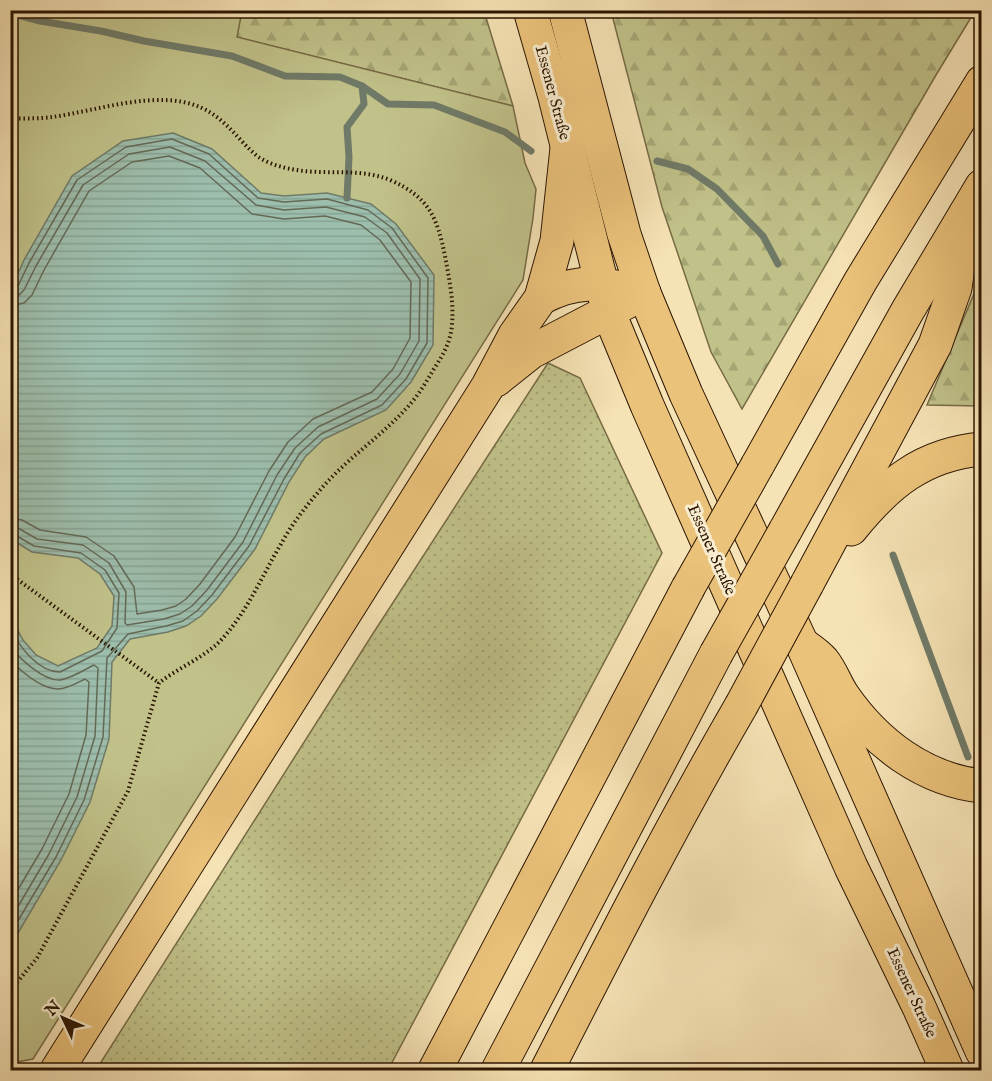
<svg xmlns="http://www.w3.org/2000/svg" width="992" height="1081" font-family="'IM FELL English',serif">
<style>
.grass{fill:url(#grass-dots);stroke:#766b45;stroke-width:1.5}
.forest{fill:url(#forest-firs);stroke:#766b45;stroke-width:1.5}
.green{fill:#c1c28a;stroke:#766b45;stroke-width:1.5}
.water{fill:url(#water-rules);stroke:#6f7a68;stroke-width:1.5}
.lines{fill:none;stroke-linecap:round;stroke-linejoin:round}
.shore{stroke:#646956;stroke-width:1.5}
.stream{stroke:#6f7a68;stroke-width:7}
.major-casing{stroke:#2a1400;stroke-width:35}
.highway-casing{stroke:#2a1400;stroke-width:35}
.path{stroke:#2a1400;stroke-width:4;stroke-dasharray:1.5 3;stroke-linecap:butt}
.major{stroke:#ebc27a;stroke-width:33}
.highway{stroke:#ebc27a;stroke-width:33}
.highway-bridge-casing{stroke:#2a1400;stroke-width:35;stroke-linecap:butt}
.highway-bridge{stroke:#ebc27a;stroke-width:33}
.labels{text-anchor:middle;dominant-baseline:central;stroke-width:6;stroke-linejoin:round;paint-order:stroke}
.street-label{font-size:16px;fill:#2a1400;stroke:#f9edcf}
</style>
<defs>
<pattern id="grass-dots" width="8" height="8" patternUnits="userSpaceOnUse" patternTransform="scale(1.5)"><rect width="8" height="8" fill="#c1c28a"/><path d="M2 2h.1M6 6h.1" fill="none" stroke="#a6a675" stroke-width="1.8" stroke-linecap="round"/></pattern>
<pattern id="forest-firs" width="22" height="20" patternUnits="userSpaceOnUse" patternTransform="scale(1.5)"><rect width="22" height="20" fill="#c1c28a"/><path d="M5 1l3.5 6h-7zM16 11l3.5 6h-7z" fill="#a6a675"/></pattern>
<pattern id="water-rules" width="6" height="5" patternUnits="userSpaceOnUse" patternTransform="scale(1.5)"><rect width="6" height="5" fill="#9dbead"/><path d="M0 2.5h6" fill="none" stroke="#87a293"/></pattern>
</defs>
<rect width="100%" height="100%" fill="#f6e3b5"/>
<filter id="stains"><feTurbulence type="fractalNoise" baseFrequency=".00333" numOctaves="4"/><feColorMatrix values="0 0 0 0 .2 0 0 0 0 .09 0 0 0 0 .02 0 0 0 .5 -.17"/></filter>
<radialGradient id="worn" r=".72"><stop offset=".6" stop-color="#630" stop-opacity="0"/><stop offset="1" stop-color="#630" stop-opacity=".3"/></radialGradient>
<polygon class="grass" points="548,363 580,378 662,553 388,1070 96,1070 374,632"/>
<g class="forest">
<polygon points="242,11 484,11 513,106 236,37"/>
<polygon points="611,11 975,11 936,75 742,409 711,352 662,207"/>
<polygon points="981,275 981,406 927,405 981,277"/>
</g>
<polygon class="green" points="11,11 242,11 237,37 513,106 525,163 536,189 533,218 523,280 33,1059 11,1063"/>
<polygon class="water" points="173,133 212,149 261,193 284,196 327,193 371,204 396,224 434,275 433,345 411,382 386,410 324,439 305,457 289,482 255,549 217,599 201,616 186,626 168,632 130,639 112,662 109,739 90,802 61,860 11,945 11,618 23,640 36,655 58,666 97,648 112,626 114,596 100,574 78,558 32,552 11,539 11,289 24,260 72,176 123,141"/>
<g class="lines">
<g class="shore">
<polyline points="10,289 18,286 29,263 77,180 126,147 172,139 209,154 258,198 284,202 327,199 368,210 392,228 428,278 427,343 406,379 382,405 321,434 300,453 284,479 249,546 212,595 197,611 183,621 166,626 128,634 107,658 103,737 84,800 56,857 10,934"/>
<polyline points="10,297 18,296 24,290 36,266 83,185 129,154 170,147 205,161 256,205 284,210 326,207 365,217 387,233 420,279 419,341 400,374 377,399 318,427 295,448 277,475 243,542 207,590 192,606 180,614 164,619 127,625 125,623 126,592 109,563 83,545 37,539 18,528 10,527"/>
<polyline points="10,306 24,303 32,295 44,270 89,191 132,162 169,156 200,168 252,214 284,219 325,216 361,225 380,240 411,282 410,338 393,369 372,392 313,419 288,442 269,471 235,537 200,584 186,599 176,606 162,610 137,614 134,587 114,556 86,537 40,530 22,520 10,518"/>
<path d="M 10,534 L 15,535 L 34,546 L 81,553 L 105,570 L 119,593 L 117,628 L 102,651 L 60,672 C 38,672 20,647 10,629"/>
<path d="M 10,646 C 19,658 43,681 60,680 C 72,678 84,670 94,665 L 98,668 L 95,736 L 77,797 L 49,854 L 10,920"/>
<path d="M 10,660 C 22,672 41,689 58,689 C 67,689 77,683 85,679 L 89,682 L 86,735 L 69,794 L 42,849 L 10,903"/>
</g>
<g class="stream">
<polyline points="10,13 40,21 101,31 144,41 232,56 285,76 340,77 362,86 364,104 347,127 349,157 347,198"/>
<polyline points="362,86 388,104 434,105 505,132 531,151"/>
<polyline points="657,161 688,169 717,189 763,236 778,264"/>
<polyline points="893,555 968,757"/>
</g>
<defs>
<g id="major">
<polyline points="530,10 555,97 609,313 647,405 851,867 919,1007 947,1070"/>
<polyline points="565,10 624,234 644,293 686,394 802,644 982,1051"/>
</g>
<g id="highway">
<path d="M 541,298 C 581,277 602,284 644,293"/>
<polyline points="496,380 531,352 644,293"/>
<polyline points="757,466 860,282 982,82"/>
<path d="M 851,529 C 887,484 923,454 982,449"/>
<polyline points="785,531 908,310 982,186"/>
<polyline points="807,584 935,345 955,288 966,213"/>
<path d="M 802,644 C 809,649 817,654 823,661 C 832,672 836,686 844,697 C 876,743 924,780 982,786"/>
<polyline points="57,1070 488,386 515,335 541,298 557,241 567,148"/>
<polyline points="435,1070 688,588"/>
<polyline points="498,1070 716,654"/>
<path d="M 547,1070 C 609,948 672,825 741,706"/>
</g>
</defs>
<use href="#major" class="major-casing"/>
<use href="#highway" class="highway-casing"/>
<g class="path">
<path d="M 10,119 C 24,118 39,119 52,117 C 97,111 159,88 202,108 C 226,119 238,140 257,156 C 267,163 280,167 291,169 C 324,176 358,167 390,180 C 429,197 437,217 445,256 C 449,278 454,301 452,324 C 451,340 444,354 435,367 C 428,379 421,391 412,402 C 385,434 348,457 321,489 C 306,506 292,524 281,544 C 262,576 248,610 223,638 C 206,657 179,667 159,683 L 128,791 L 37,958 L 10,991"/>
<polyline points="10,574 159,683"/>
</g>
<use href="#major" class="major"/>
<use href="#highway" class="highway"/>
<defs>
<g id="highway-bridge">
<polyline points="688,588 757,466"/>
<polyline points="716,654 785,531"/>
<polyline points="741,706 807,584"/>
</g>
</defs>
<use href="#highway-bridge" class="highway-bridge-casing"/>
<use href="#highway-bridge" class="highway-bridge"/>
</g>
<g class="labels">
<g class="street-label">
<text transform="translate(552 93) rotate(75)">Essener Straße</text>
<text transform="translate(711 550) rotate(66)">Essener Straße</text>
<text transform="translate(911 993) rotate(65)">Essener Straße</text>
</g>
</g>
<rect width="992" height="1081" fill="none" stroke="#f6e3b5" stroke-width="36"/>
<rect x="12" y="12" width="968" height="1057" fill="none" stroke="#2a1400" stroke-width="3"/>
<rect x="18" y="18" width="956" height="1045" fill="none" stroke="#2a1400" stroke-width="1.5"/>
<g transform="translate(63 1018) rotate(314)" stroke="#f9edcf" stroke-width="4.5" paint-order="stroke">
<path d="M0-4.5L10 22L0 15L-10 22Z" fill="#2a1400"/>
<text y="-9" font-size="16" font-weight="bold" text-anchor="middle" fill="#2a1400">N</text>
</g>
<rect width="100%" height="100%" filter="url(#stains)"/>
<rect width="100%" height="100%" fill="url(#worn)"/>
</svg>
